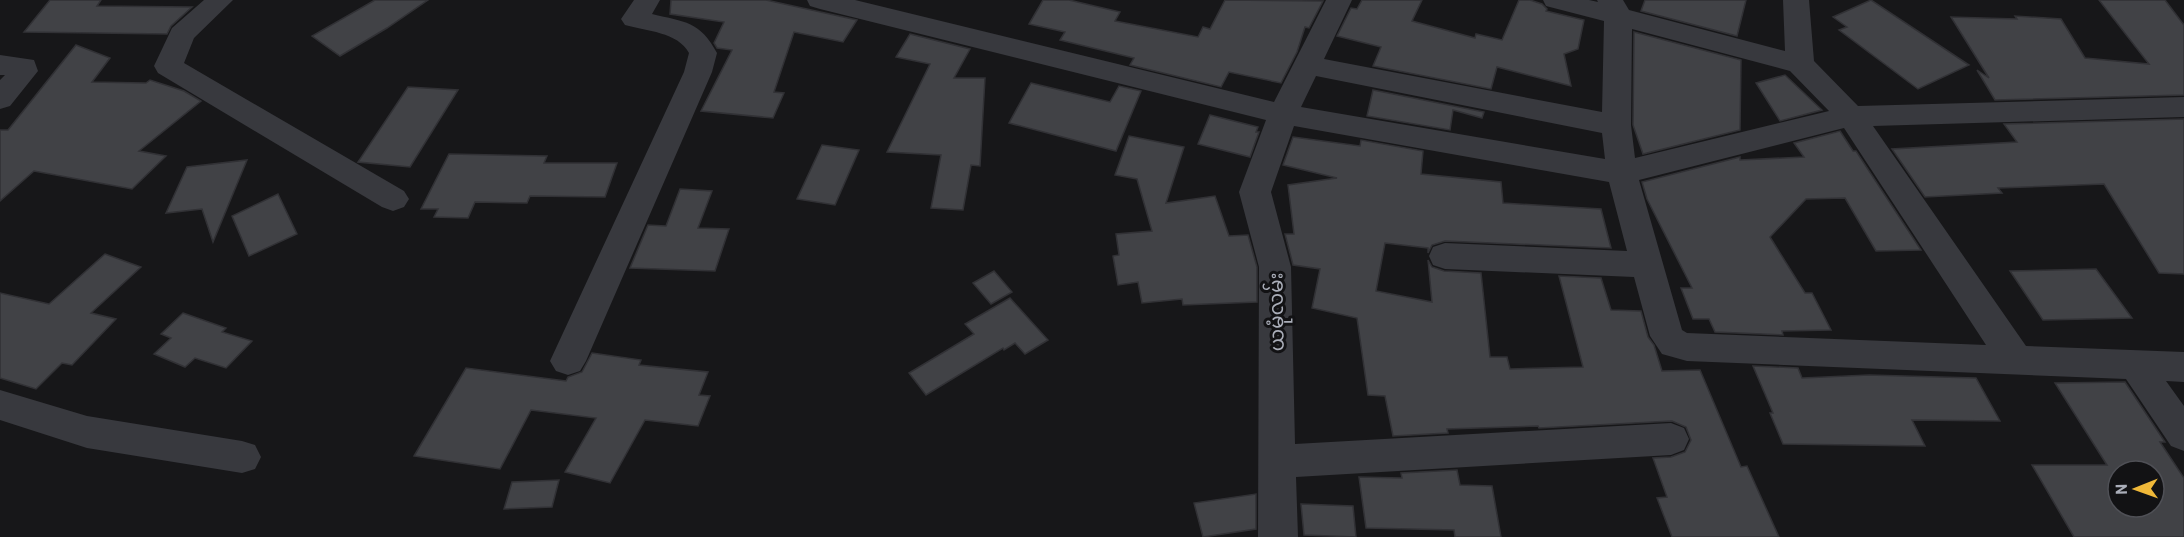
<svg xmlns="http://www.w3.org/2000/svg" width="2184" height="537" font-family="Barlow,'Noto Sans Myanmar',sans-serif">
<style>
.building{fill:#414246;stroke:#313135;stroke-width:1.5;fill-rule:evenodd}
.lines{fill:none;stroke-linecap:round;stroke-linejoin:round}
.minor{fill:#38393e;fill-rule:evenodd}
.labels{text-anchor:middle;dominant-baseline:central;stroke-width:6;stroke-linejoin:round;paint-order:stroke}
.street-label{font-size:20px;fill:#aaaeb9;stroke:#121214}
</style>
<rect width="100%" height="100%" fill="#171719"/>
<g class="building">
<polygon points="50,0 101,0 97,6 192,7 171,26 167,34 24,32"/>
<polygon points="375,0 428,0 387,28 340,56 312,36"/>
<polygon points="671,0 766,0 857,20 843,42 794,32 774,92 784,93 773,118 701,111 732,50 717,48 714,43 724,22 670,14"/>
<polygon points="1043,0 1069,0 1120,12 1115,21 1198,37 1203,27 1210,29 1225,0 1323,1 1309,28 1305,27 1297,52 1281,83 1229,72 1221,87 1130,65 1134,58 1060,40 1065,32 1029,24"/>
<polygon points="1362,0 1422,0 1412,21 1475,38 1476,34 1502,40 1519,0 1530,0 1542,4 1547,9 1546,11 1584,20 1578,49 1564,54 1571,86 1497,67 1491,89 1373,66 1381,47 1337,36 1351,8 1357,9"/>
<polygon points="1645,0 1746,0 1737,36 1641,11"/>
<polygon points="1871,0 1969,65 1918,89 1839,30 1847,27 1833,17"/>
<polygon points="2099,0 2165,0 2184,25 2184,95 1995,100 1977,70 1989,78 1951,17 2017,19 2015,16 2061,19 2085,58 2149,64"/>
<polygon points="1634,32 1741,60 1740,130 1643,154 1633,125"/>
<polygon points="910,34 970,49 954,78 985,78 980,166 971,165 963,210 931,208 941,155 887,152 930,64 896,57"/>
<polygon points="76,45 110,58 92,82 146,83 150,80 184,91 201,101 139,151 166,156 132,189 34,171 0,201 0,130 8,130"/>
<polygon points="1785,75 1822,110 1780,121 1756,83"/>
<polygon points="1031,83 1110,102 1119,86 1141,91 1116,151 1009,123"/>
<polygon points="408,87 458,90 410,167 358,162"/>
<polygon points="1373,90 1484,112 1482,118 1453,110 1450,130 1367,116"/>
<polygon points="1210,115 1258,127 1256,132 1259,132 1250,157 1198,144"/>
<polygon points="2184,119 2184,274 2159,273 2104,184 1998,188 2002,193 1925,197 1892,149 2017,142 2004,124"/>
<polygon points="1840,131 1853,151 1856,151 1921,250 1876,251 1845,198 1806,199 1770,237 1805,293 1812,293 1831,330 1782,331 1783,335 1715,332 1709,319 1693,319 1681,288 1692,288 1647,199 1642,182 1740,157 1740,160 1804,157 1794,143"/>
<polygon points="1129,136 1184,147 1166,203 1215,196 1229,236 1248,235 1257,267 1257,302 1183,305 1182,299 1142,303 1138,282 1118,285 1113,256 1119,255 1116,234 1152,231 1137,179 1115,175"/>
<polygon points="1293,137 1360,146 1361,140 1423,151 1421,174 1501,182 1503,203 1601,209 1611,248 1445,241 1432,245 1428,253 1428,248 1385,243 1376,291 1432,302 1428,260 1432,267 1444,271 1481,273 1490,357 1507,357 1510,369 1583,367 1559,276 1601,278 1611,310 1641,311 1648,337 1654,345 1662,371 1700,370 1741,467 1747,466 1779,537 1672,537 1657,498 1667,497 1653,458 1671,457 1685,452 1691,440 1686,427 1672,421 1539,428 1538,426 1447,429 1448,433 1393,436 1385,396 1368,395 1357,318 1312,308 1320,269 1293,265 1285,234 1294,234 1288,185 1337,178 1283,165"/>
<polygon points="822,145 859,150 835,205 797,199"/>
<polygon points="449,154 547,156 544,163 617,163 605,197 530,196 527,203 475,202 468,218 434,217 438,209 421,209"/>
<polygon points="247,160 213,242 202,209 166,213 187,167"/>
<polygon points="680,189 712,191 698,228 729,229 715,271 630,268 648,225 666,226"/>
<polygon points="278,194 297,234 249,256 232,216"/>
<polygon points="105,254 141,267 91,313 116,319 72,365 62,363 36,389 0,378 0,293 49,304"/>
<polygon points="2096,269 2132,318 2043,320 2010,271"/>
<polygon points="994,271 1012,292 991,304 973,283"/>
<polygon points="1010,298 1048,340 1025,354 1015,343 1004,350 1003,348 926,395 909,373 974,334 965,324"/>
<polygon points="183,313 226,328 222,332 252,341 226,368 195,358 185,367 154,354 171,338 161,334"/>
<polygon points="592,353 641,360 639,365 708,372 699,395 710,396 698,426 645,420 610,483 565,472 596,418 531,410 500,469 414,456 466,368 566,381 568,377 582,372"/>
<polygon points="1753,366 1798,368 1802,378 1869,375 1976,378 2000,421 1912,420 1925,446 1783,444 1770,413 1773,413"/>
<path d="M 2125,382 L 2165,442 L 2160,442 L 2184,478 L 2184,537 L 2074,537 L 2032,465 L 2107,465 L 2055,383 ZM 2118,471 L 2154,471 L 2154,507 L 2118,507 Z"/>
<polygon points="1457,470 1460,485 1492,486 1501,537 1455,537 1454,530 1366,528 1359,477 1402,478 1401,473"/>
<polygon points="559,480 552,507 504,509 512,482"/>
<polygon points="1256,494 1256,529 1203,537 1194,503"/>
<polygon points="1301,504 1353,506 1356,537 1304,535"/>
</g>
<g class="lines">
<g class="minor">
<polygon points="204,0 233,0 194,38 184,63 404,191 409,199 404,207 393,211 382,207 158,73 154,66 172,28"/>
<path d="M 634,0 L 660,0 L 652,14 C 685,22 700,21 717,53 L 712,72 L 586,361 L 580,371 L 568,375 L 556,371 L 550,361 L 684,72 L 689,53 C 678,32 646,31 625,25 L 621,19 Z"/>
<path d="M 807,0 L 855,0 L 1274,102 L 1326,0 L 1352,0 L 1324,59 L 1602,112 L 1604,21 L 1546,6 L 1543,0 L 1589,0 L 1598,2 L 1597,0 L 1623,0 L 1629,10 L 1785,51 L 1783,0 L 1809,0 L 1814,61 L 1858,106 L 2184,97 L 2184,117 L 1873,126 L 2026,346 L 2184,352 L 2184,382 L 2166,381 L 2184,406 L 2184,451 L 2171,446 L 2126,379 L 1687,361 L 1662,354 L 1650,336 L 1634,277 L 1445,269 L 1433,265 L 1429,256 L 1433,247 L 1445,243 L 1627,251 L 1609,182 L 1294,126 L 1271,192 L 1291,267 L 1295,444 L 1671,423 L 1684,428 L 1689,439 L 1684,450 L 1671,455 L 1296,477 L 1298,537 L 1258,537 L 1259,267 L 1239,192 L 1266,120 L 820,9 L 810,6 ZM 1632,29 L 1790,71 L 1829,111 L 1635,158 L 1631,125 ZM 1316,76 L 1602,133 L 1605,159 L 1301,107 ZM 1844,128 L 1986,345 L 1687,333 L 1682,330 L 1639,180 Z"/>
<polygon points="0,55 34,60 38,71 10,106 0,109 0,80 5,75 0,75"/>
<polygon points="0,390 87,416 242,441 255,445 261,457 255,469 242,473 87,448 0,420"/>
</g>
</g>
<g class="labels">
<g class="street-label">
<text transform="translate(1275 312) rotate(-91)">ယမုံလမ်း</text>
</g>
</g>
<g transform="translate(2136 489) rotate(269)"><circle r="28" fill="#121214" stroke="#4f5056" stroke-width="1.5"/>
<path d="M0-4.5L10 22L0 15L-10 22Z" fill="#efb839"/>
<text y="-9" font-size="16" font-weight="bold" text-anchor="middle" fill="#aaaeb9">N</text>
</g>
</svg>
